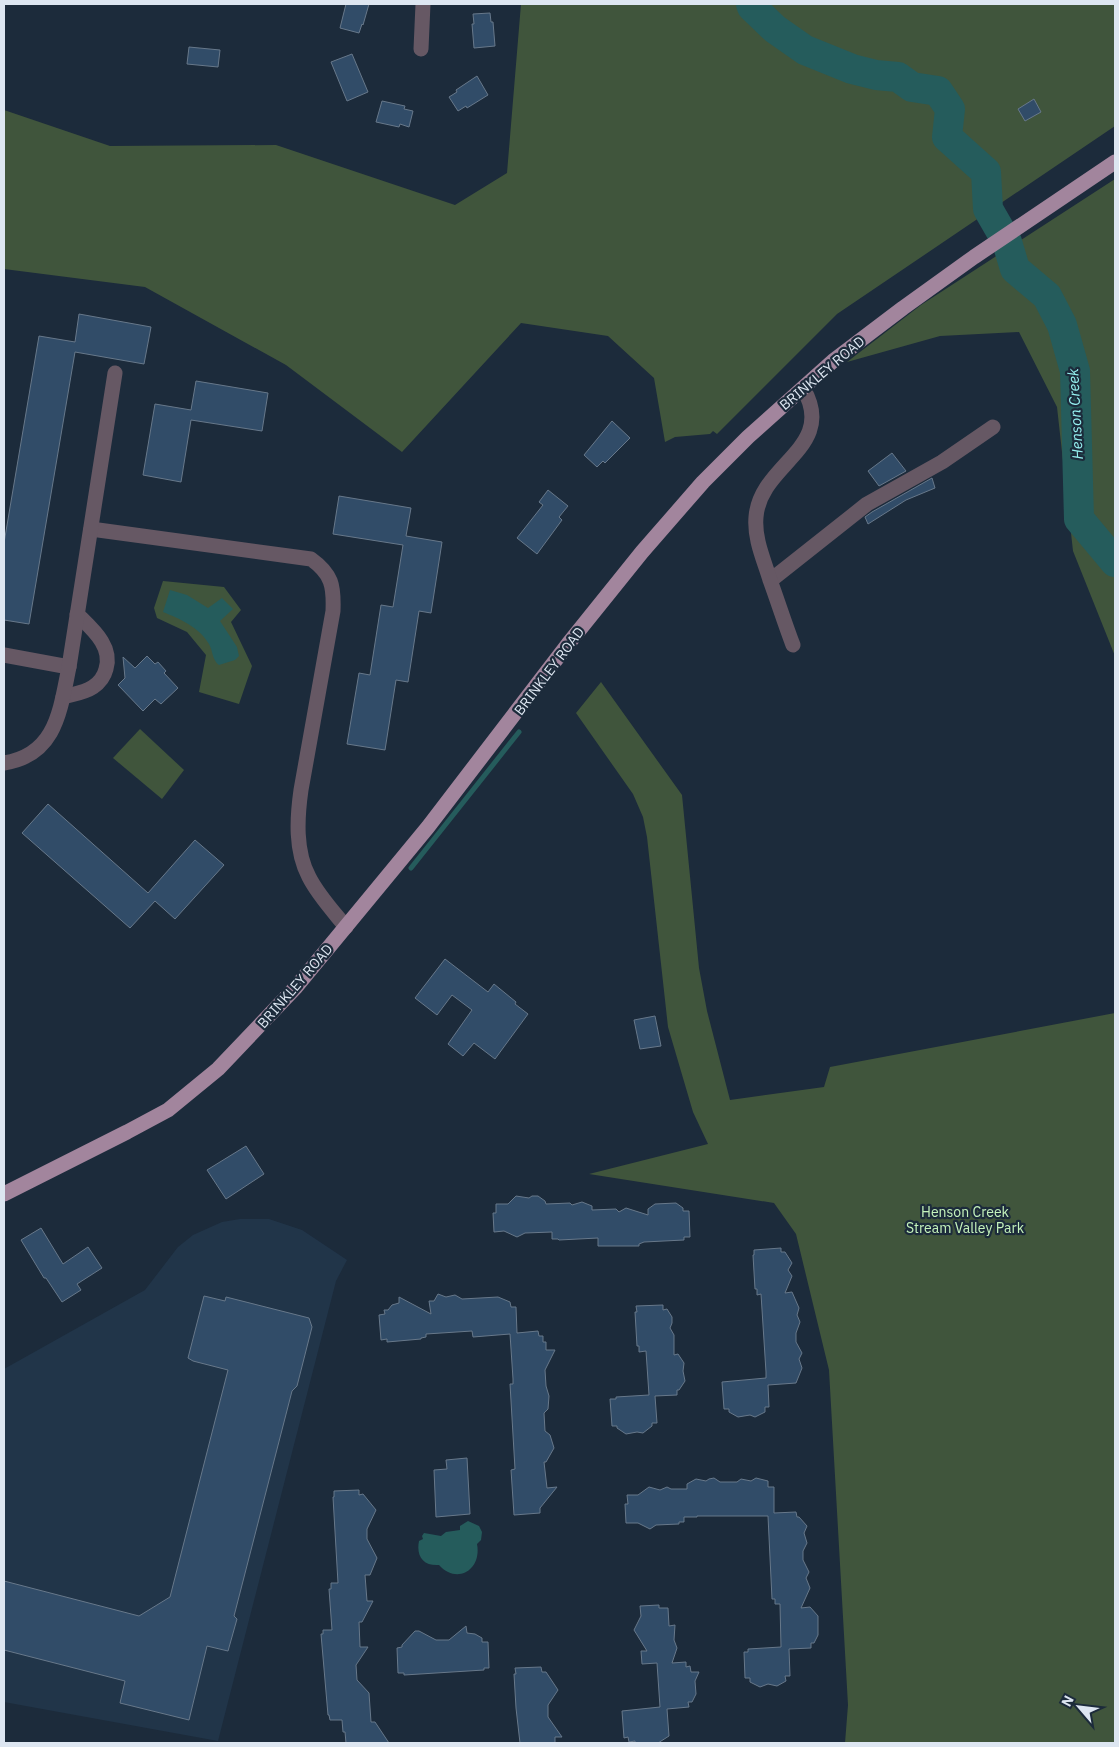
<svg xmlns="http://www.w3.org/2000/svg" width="1119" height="1747" font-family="'IBM Plex Sans',sans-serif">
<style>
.built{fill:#213549}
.green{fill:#40553c}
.water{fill:#255c5c}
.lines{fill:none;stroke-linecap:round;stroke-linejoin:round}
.stream{stroke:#255c5c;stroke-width:5}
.river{stroke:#255c5c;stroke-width:30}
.building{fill:#314c68;stroke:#67788a}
.minor{stroke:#665864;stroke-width:15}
.major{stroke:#a2859d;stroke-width:15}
.labels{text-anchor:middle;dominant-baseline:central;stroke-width:4.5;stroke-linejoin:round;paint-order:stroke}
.street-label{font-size:14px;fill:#dde6f1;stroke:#1c2b3b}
.park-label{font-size:14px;fill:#c5f3bc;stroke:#1c2b3b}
.water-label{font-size:15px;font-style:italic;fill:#96f1f1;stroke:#1c2b3b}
</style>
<rect width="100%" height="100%" fill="#1c2b3b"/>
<polygon class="built" points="240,1219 269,1219 302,1230 347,1260 336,1281 218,1741 4,1702 4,1369 145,1290 178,1247 193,1235 222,1222"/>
<g class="green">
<polygon points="521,4 1115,4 1115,126 837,314 717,434 713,431 710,434 675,437 665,442 654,378 608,336 521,323 402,452 286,365 145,287 4,269 4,110 110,146 276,145 455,205 507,173"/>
<polygon points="1115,179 1115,656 1073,551 1057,407 1019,332 940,336 847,362 921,305"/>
<polygon points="163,581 224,587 241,610 231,622 252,666 239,704 199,692 206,655 187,632 157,618 154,608"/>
<polygon points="601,682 682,795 699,968 707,1011 730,1100 824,1087 830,1067 1115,1013 1115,1743 845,1743 848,1705 829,1370 796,1234 774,1203 589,1174 708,1144 693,1112 668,1027 647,837 643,817 633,794 576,713"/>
<polygon points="140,729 184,770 162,799 113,758"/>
</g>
<g class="water">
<path d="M 170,590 L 187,595 L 208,608 L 222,598 L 233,609 L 220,621 L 237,647 L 239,656 L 235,660 L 219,665 C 212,660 213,651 209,644 C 199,627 180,619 163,612 Z"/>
<path d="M 468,1521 L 479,1526 L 482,1532 L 481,1540 L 477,1544 C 482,1570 457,1585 439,1565 C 423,1566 416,1556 419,1541 L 423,1539 L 422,1536 L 424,1533 L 441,1536 L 446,1532 L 460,1530 L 460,1526 Z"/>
</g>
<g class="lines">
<polyline class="stream" points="411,868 519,732"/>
<polyline class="river" points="751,4 752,7 775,29 805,50 852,69 876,75 898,77 912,87 938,91 950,109 947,137 986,172 988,209 1007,242 1015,269 1047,296 1062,325 1075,371 1079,519 1115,562"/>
</g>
<g class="building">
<polygon points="346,4 369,4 363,25 362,24 359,33 340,28"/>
<polygon points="490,13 491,22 493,22 495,46 474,48 472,24 474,24 473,14"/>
<polygon points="189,47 220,50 218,67 187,64"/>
<polygon points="352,54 368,92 347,101 331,62"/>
<polygon points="477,76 488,95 467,108 466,106 458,111 449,97 457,92 456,90"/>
<polygon points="1034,99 1041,112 1025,121 1018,109"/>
<polygon points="382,101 405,106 404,109 413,111 409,127 400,124 399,127 376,122"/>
<polygon points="79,314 151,327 144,364 75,352 29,624 4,620 4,543 39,336 75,342"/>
<polygon points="196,381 268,393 262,431 191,420 181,482 143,475 155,404 191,410"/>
<polygon points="612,421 630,438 605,463 603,461 597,467 584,455"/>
<polygon points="892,453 906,471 879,486 868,471"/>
<polygon points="932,478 935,488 906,500 868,524 865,517 872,512"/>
<polygon points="548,490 568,506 559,517 562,520 537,554 517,538 543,505 539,502"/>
<polygon points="339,496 411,508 406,536 442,542 431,613 419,611 408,682 396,680 385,750 347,744 359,673 370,675 381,605 393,607 403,545 333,534"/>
<polygon points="147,656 155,664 158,662 166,671 164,673 178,688 161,704 155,699 143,711 118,685 125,678 123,657 135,668"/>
<polygon points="48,804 148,893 195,840 224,865 175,919 155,901 130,928 22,833"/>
<polygon points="445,959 488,992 494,984 516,1002 515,1004 528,1014 495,1059 474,1043 463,1056 448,1044 472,1010 452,995 437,1015 415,998"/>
<polygon points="655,1016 661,1046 640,1049 634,1020"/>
<polygon points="246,1146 264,1174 226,1199 207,1170"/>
<polygon points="516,1196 529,1198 532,1196 538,1196 545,1201 546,1204 570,1203 572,1205 582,1202 592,1206 592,1210 616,1209 619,1212 626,1208 648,1215 648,1209 655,1204 676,1203 683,1208 683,1211 689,1211 690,1237 684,1237 684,1240 644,1242 639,1244 639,1246 598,1246 598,1238 559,1240 558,1239 552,1239 552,1232 525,1233 517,1237 504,1231 494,1232 493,1213 496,1213 496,1204 508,1204"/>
<polygon points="41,1228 63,1264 88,1247 102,1268 77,1284 81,1290 62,1302 46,1278 44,1278 21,1240"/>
<polygon points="781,1248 781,1252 785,1252 792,1263 788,1270 792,1276 785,1293 792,1292 799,1308 797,1315 800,1322 796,1333 796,1342 802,1353 799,1359 802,1368 796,1383 768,1385 769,1407 765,1407 765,1412 755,1417 750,1415 738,1417 729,1412 729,1409 724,1409 722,1382 766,1378 766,1372 761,1294 757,1295 757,1289 755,1289 753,1255 754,1255 754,1250"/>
<polygon points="438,1294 446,1297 455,1295 462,1299 498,1297 510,1302 511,1307 516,1307 517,1333 538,1331 539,1336 543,1336 543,1342 546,1342 546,1350 555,1350 545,1370 546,1386 549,1396 548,1409 544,1413 545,1431 550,1435 554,1448 546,1462 544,1462 547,1488 557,1487 540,1508 540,1513 514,1515 511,1470 515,1469 510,1384 513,1384 513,1379 510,1334 473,1337 472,1331 426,1334 426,1337 421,1338 421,1339 387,1342 387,1339 381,1340 379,1315 385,1314 384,1310 388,1310 392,1305 399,1303 399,1297 431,1314 429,1301 434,1301"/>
<polygon points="204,1296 225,1301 226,1297 309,1318 312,1327 297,1386 292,1391 234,1616 237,1619 228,1651 207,1646 189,1720 120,1703 125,1681 4,1650 4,1581 139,1616 170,1597 228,1370 193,1361 188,1358"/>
<polygon points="663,1305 663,1310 667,1309 672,1317 672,1323 670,1328 674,1335 674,1355 678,1354 684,1363 683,1371 685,1381 679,1390 677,1390 677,1395 655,1396 657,1423 652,1423 652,1426 643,1433 637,1432 626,1434 617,1428 617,1426 612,1426 610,1399 616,1399 616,1397 649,1395 646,1351 639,1352 639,1346 637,1346 635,1312 637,1312 636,1306"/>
<polygon points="467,1458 470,1514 436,1517 434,1470 447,1469 446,1460"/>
<polygon points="714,1478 720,1482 737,1482 741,1479 751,1481 756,1478 768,1481 768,1487 774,1487 774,1513 796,1512 797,1517 799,1517 807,1526 804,1533 807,1543 803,1551 803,1560 809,1572 806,1578 810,1588 801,1608 810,1607 818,1616 818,1635 814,1643 811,1643 811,1648 789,1649 790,1676 785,1676 786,1681 777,1686 768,1684 760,1687 750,1682 750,1678 745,1678 744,1652 748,1652 748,1649 781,1647 780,1604 775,1604 775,1599 772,1599 768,1516 697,1516 697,1517 684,1517 684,1522 679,1522 679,1524 656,1525 650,1529 638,1523 626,1523 625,1504 628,1504 627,1495 638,1495 649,1487 660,1490 667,1487 671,1489 687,1489 687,1484 696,1479 706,1481 709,1479"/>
<polygon points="359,1490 359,1495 363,1494 376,1510 367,1529 367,1539 377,1558 370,1575 365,1575 367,1601 373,1601 362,1622 359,1622 360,1647 368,1647 356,1665 357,1680 369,1693 371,1722 375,1722 389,1743 346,1743 345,1732 343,1732 342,1720 330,1720 329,1715 328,1715 321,1634 323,1634 323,1630 332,1630 329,1589 331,1589 331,1583 338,1583 333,1497 334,1497 334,1491"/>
<polygon points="659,1605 659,1608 668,1608 669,1626 675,1625 674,1640 677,1648 672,1663 686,1662 686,1667 690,1666 691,1672 699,1672 695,1681 696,1694 692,1702 688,1702 689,1707 667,1709 669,1736 658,1743 635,1743 635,1741 629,1742 628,1737 624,1738 622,1711 660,1707 657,1663 642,1664 641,1651 647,1651 634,1630 641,1616 640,1606"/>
<polygon points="466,1626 467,1633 475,1634 482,1638 482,1642 488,1642 489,1668 484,1668 484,1670 404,1675 404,1673 398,1673 397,1648 402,1647 402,1645 415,1631 419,1631 436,1640 449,1640"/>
<polygon points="541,1667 542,1672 546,1672 558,1690 548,1705 548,1717 562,1737 555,1737 555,1743 520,1743 516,1708 514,1674 516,1674 515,1668"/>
</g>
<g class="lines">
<g class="minor">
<polyline points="421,49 423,4"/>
<path d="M 91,529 L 311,559 C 332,574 334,586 333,611 L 301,790 C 297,818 295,851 309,877 C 318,895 333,911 346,927"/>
<polyline points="771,580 867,504 942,462 993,427"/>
<path d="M 793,645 C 785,624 778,602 770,580 C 764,560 754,539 756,517 C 760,463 838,448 803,388"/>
<polyline points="4,655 69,667"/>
<path d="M 63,697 C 73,694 84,693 93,687 C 99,683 104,677 106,669 C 113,646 92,629 77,614"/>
<path d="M 4,763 C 56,755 60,711 69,667 L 115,373"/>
</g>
<polyline class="major" points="4,1194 127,1132 168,1110 218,1069 296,987 428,827 568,644 642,552 703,482 748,437 833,361 903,308 974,257 1115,162"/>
</g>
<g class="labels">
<g class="street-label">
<text transform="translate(822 373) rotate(-40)">BRINKLEY ROAD</text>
<text transform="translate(549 671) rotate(-53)">BRINKLEY ROAD</text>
<text transform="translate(295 986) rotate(-49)">BRINKLEY ROAD</text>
</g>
<g class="park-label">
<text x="965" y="1212">Henson Creek<tspan x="965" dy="16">Stream Valley Park</tspan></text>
</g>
<g class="water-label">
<text transform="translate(1075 414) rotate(-93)">Henson Creek</text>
</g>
</g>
<rect width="1119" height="1747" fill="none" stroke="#dde6f1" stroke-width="10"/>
<g transform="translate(1079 1707) rotate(298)" stroke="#1c2b3b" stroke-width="4" paint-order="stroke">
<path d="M0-4L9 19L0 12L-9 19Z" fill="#dde6f1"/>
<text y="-8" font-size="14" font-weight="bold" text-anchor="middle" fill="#dde6f1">N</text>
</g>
</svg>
